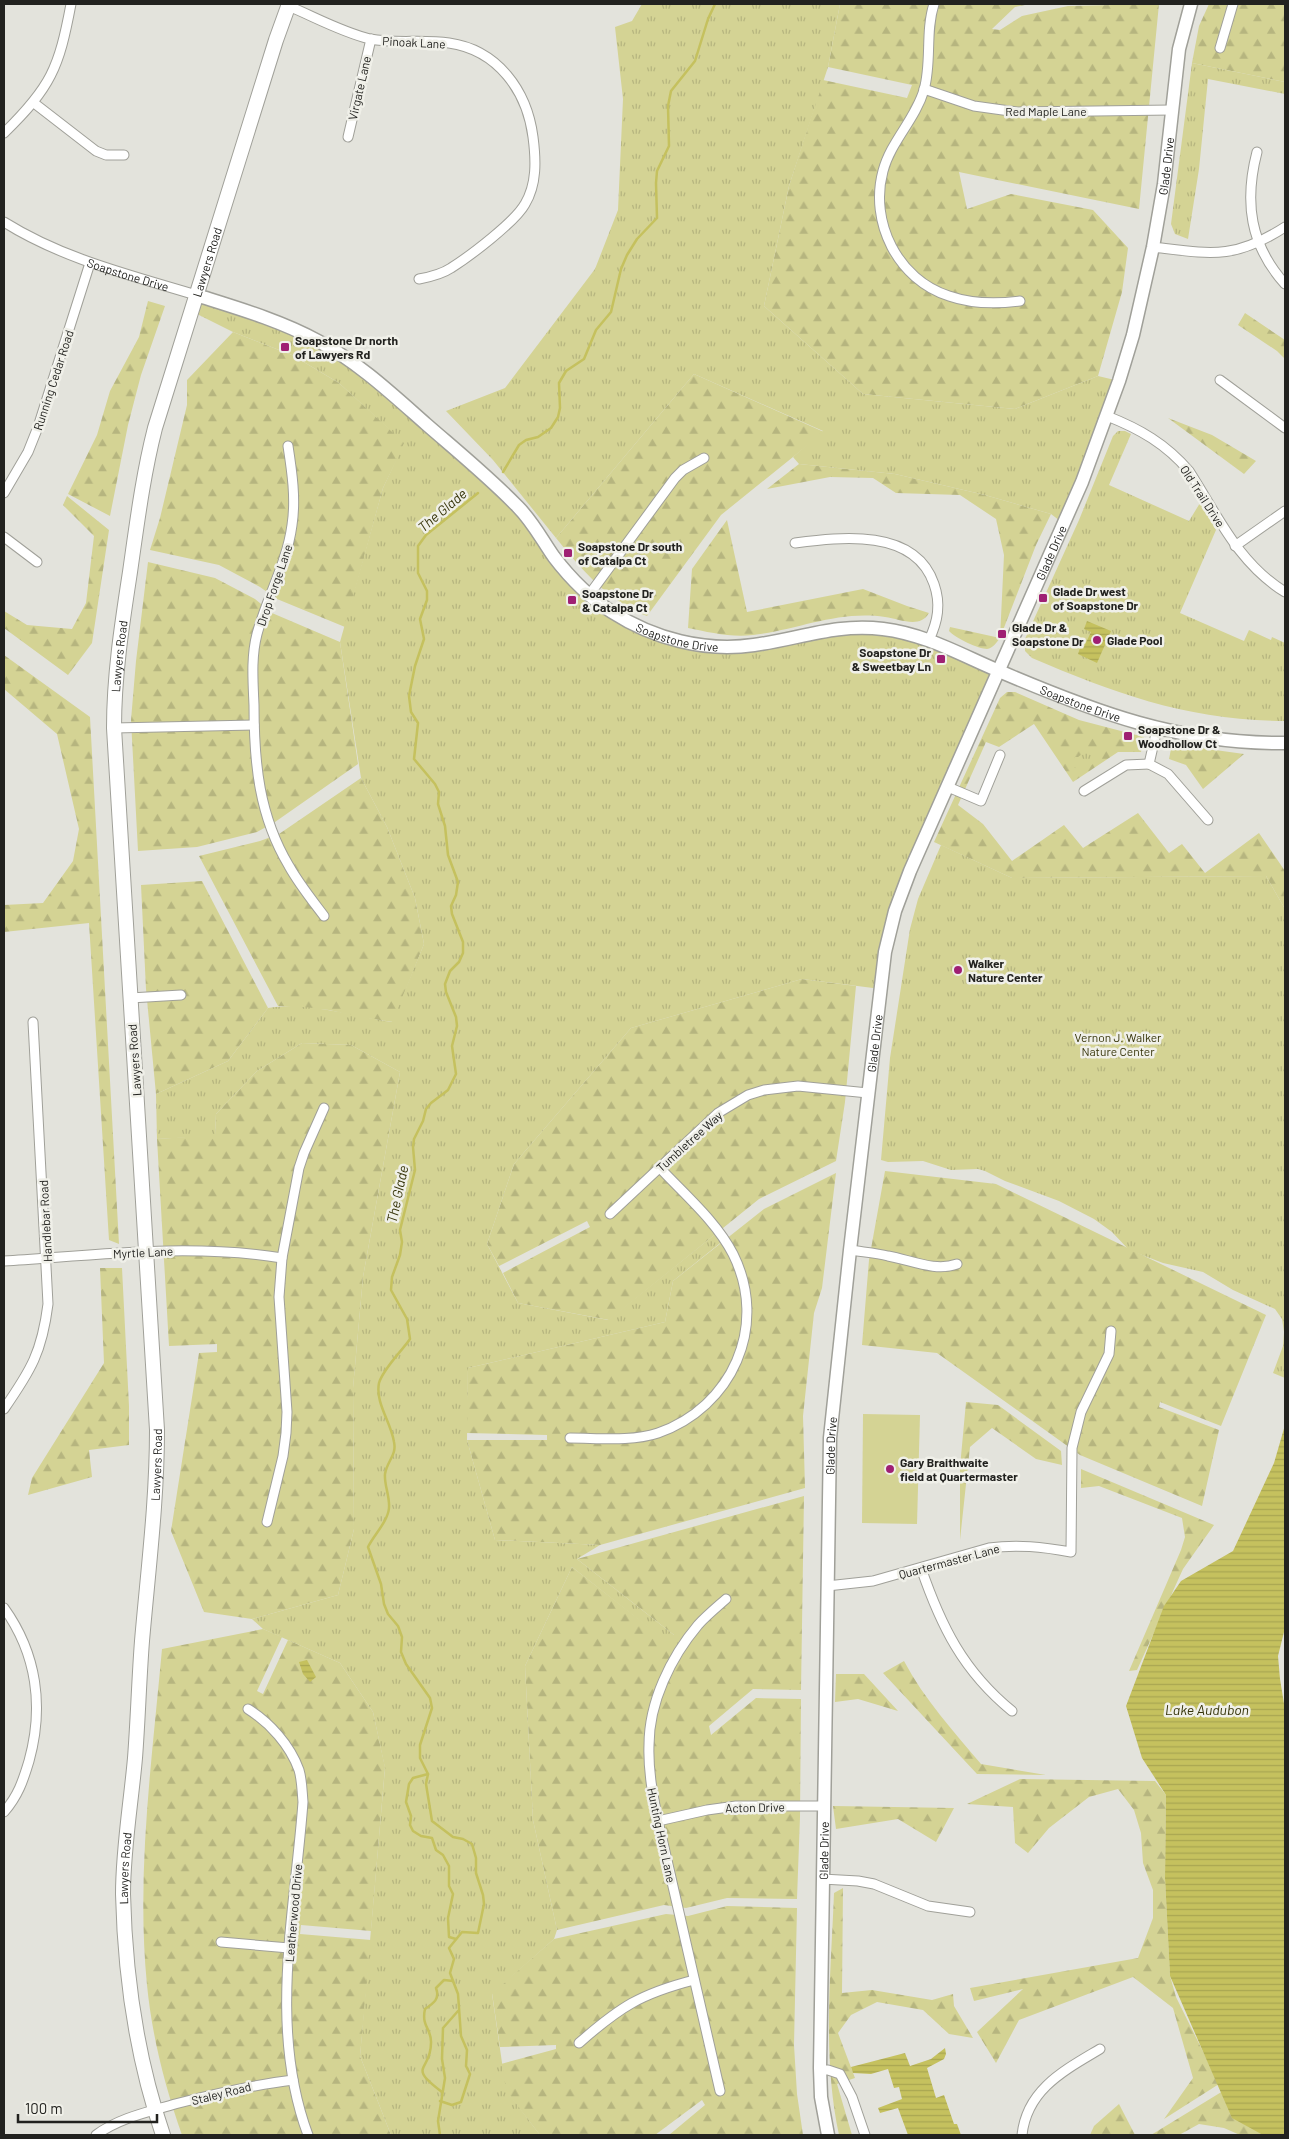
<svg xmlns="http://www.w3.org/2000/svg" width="1289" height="2139" font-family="Barlow,sans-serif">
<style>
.green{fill:#d4d394}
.forest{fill:url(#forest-firs)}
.park{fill:url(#park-tufts)}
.water{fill:url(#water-rules)}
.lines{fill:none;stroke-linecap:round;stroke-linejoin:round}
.stream{stroke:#c5c15e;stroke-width:2.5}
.street-casing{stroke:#a0a099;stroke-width:11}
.secondary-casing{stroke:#a0a099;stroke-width:15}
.primary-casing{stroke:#a0a099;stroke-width:16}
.street{stroke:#fff;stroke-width:9}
.secondary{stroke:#fff;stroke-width:12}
.primary{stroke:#fff;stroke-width:14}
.poi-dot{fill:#9f2073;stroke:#f0f0e9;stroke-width:2}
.labels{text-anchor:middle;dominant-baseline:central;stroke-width:5;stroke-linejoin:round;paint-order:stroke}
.street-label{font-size:12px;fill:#22221f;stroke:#f0f0e9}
.poi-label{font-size:12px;font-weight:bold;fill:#22221f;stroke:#f0f0e9;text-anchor:start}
.park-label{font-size:12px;fill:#363409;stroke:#f0f0e9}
.water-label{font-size:14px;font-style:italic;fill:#363409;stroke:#f0f0e9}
</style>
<defs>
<pattern id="forest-firs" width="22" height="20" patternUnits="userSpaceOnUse" patternTransform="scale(1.25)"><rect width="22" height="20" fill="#d4d394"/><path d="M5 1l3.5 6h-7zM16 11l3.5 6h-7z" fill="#b6b57f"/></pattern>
<pattern id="park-tufts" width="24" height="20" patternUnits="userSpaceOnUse" patternTransform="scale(1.25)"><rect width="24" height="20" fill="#d4d394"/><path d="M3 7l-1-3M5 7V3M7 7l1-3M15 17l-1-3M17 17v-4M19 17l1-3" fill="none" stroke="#b6b57f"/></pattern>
<pattern id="water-rules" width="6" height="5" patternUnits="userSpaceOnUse" patternTransform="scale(1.25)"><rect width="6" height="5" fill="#c5c15e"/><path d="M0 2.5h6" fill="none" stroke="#a9a651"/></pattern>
</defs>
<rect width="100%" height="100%" fill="#e3e3dc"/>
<polygon class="green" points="863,1414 920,1415 917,1524 862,1523"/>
<g class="forest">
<polygon points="840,4 1030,4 1015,7 992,29 1000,30 1022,16 1068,6 1159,4 1139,209 959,172 967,209 1011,194 1093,210 1128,248 1122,292 1098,376 1015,409 863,394 764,306 789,186 823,80 907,98 912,85 828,67"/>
<polygon points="1209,4 1285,4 1285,82 1192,63 1199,26"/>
<polygon points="148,301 165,306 141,375 128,425 110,516 68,494 97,435 110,391 139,337"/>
<polygon points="1245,313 1285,340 1285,359 1277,351 1238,325"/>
<polygon points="233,332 292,355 339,383 405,443 383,488 345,627 277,599 260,587 219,565 150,550 160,518 187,405 187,380"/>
<path d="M 694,374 L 824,432 L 721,515 L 647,616 C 609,602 581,569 556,538 Z"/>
<polygon points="1168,418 1212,435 1256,461 1244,474"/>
<path d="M 799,464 L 895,474 L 985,495 L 1051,514 L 1036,545 L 1000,638 C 997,642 993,648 987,649 C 979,649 955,638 949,631 L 950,627 L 1000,638 L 1004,555 L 996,519 L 960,495 L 896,493 L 873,478 L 830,477 L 767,489 Z"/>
<polygon points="67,496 109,530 92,643 68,675 4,628 4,611 27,625 72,629 86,603 94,536 63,505"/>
<path d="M 727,520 L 747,612 L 863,589 L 907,606 L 929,613 C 920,629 900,619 885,617 C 838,610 798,630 753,635 C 732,638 708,632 688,628 L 692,569 Z"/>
<polygon points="148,562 215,578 255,599 272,613 340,642 358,764 275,822 257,832 197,847 138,851 131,720 136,661"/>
<polygon points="4,655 90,717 119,1244 109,1240 89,923 4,932 4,905 43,903 73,861 79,829 57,734 4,689"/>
<polygon points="1007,692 1015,692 1079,720 1144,737 1141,752 1118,752 1073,782 1034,724 999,747 986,742 958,805 983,824 1012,861 1064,825 1083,848 1138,813 1169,853 1182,844 1205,873 1259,833 1285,871 1285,909 1266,876 1012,878 934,842 1000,698"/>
<polygon points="1172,744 1244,754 1203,789 1186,765 1169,759"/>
<polygon points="361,778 387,827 415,898 424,944 393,1022 359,1017 329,1010 278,1006 199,856 260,841 279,834"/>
<polygon points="202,881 268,1008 228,1061 156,1094 146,989 141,885"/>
<polygon points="802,979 856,986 845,1102 836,1161 759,1199 609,1320 518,1303 503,1273 590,1227 587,1221 499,1266 487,1244 514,1164 631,1028"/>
<polygon points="302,1043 351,1045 400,1072 363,1277 353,1388 354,1529 338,1595 252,1619 204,1612 171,1531 199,1353 217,1352 217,1344 169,1346 157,1139 215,1135 216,1114 257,1071"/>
<polygon points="885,1171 996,1184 1266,1315 1221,1426 1160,1402 1159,1407 1219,1430 1202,1506 1080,1455 937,1353 862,1345 869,1260"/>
<polygon points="836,1173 822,1288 814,1313 803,1416 805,1488 600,1545 495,1540 467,1440 547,1440 547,1435 466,1433 468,1368 665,1322 673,1281 764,1209"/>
<polygon points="100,1268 122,1268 129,1406 129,1445 89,1450 92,1477 28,1495 32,1478 104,1363"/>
<polygon points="966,1402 998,1405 1061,1451 1062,1465 1036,1459 992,1428 970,1447 960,1540 960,1467"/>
<polygon points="1081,1469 1214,1525 1183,1569 1137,1670 1129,1671 1181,1550 1185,1537 1182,1518 1099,1486 1081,1488"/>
<polygon points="804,1496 801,1690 753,1689 709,1726 711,1735 756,1698 801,1699 800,1817 797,1899 727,1898 686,1908 664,1905 557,1930 533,1820 525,1666 572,1567 668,1642 674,1635 577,1559"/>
<path d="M 263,1629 L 282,1637 L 257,1691 L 263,1694 L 288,1640 L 340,1663 L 373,1712 L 385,1767 L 371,1931 L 301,1925 L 300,1934 L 371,1940 L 360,2056 L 391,2135 L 182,2135 C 165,2087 152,2036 147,1985 C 136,1873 152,1760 162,1649 Z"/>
<path d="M 904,1661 C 924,1699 954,1732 981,1764 L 1046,1775 L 977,1774 L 883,1673 Z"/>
<polygon points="836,1674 864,1674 898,1711 858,1699 835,1702"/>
<polygon points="1020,1779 1155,1781 1166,1795 1165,1878 1170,1976 1176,1997 1219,2084 1164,2119 1193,2078 1173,2008 1133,1977 1019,2020 996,2063 977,2032 1023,1989 974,2001 970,1988 1138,1958 1153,1918 1153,1890 1143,1863 1141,1833 1134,1810 1118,1789 1089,1797 1049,1828 1028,1853 1015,1843 1013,1807 967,1804"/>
<polygon points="833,1806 834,1806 954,1808 936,1842 898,1819 836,1829"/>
<path d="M 843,1888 L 842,1993 L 872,1990 L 932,2000 L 953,1994 L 954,2006 L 973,2038 L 949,2034 L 923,2010 L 877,2002 L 851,2015 L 838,2033 L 855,2078 L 837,2084 L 852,2135 L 839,2135 C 822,2056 831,1973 834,1893 Z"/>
<polygon points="727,1906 797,1908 794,2045 797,2094 803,2135 669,2135 705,2105 702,2100 655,2135 540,2135 505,2090 501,2064 556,2049 556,2045 500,2047 492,1993 554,1939 666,1914 688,1916"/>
<polygon points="1223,2091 1272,2135 1240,2135 1224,2128 1199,2124 1179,2135 1151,2135"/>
<polygon points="1119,2104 1135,2135 1090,2135 1094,2126"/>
</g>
<g class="park">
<polygon points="642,4 840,4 828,67 789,186 764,306 863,394 1015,409 1098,376 1119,381 1064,524 1051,514 985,495 895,474 799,464 793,457 823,431 694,374 556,538 493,460 446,411 505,388 595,269 618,210 623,99 615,27 632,21"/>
<polygon points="1192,63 1285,82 1285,94 1208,79 1199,169 1188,239 1175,234 1171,224"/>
<path d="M 196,295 L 321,342 L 485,474 L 603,606 L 701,645 L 881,628 L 999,671 L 910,871 L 881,989 L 802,979 L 631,1028 L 514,1164 L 487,1244 L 518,1303 L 608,1320 L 718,1232 L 724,1240 L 673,1281 L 665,1322 L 468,1368 L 467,1440 L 495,1540 L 600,1545 L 577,1559 L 674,1635 L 685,1641 L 678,1653 L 668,1643 L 572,1567 L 525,1666 L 533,1820 L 557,1930 L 554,1939 L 492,1994 L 506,2090 L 540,2135 L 391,2135 L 360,2056 L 385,1768 L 373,1712 L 340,1663 L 263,1629 L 252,1619 L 338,1595 L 354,1529 L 353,1388 L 363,1277 L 400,1072 L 351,1045 L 302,1043 L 257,1071 L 216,1114 L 215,1136 L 157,1139 L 156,1094 L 228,1061 L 268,1008 C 309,1002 352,1016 392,1022 L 424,944 L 415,898 L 387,827 L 361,778 L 340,642 L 383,488 L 404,443 L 339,383 L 292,355 L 233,332 L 191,311 Z"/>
<path d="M 1118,431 L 1125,431 L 1131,434 L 1109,485 L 1189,521 L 1200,503 L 1216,530 L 1180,613 L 1244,641 L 1249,630 L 1271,640 L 1272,637 L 1285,643 L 1285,721 C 1191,721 1116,694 1032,658 L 1025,651 L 1025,639 L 1079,520 L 1113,436 Z"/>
<polygon points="1090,748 1100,751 1101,759 1088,767 1083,765 1079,770 1072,766 1071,763 1075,757 1078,757"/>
<polygon points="941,845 1012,878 1266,876 1285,909 1285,1378 1273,1373 1283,1346 1284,1332 1282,1319 1275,1309 1233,1290 1203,1272 1163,1263 1129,1250 1112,1232 1094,1219 1059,1201 1005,1181 985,1171 978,1169 951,1170 923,1161 888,1162 881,1160 890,1058 910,929 918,899"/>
</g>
<g class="water">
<polygon points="1087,621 1111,631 1097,663 1078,654 1080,648 1083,649 1091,632 1084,629"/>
<polygon points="1285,1425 1285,1628 1278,1656 1280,1679 1285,1710 1285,2135 1263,2135 1232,2118 1170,1976 1165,1878 1166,1795 1142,1758 1126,1706 1164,1606 1181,1581 1233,1551 1274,1463"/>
<polygon points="307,1660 316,1677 310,1682 303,1674 299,1662"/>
<polygon points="945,2048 946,2054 944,2059 927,2068 936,2098 944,2095 954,2124 957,2124 961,2135 908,2135 898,2108 880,2113 878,2108 902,2099 899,2087 894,2088 888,2069 871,2074 853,2073 851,2067 905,2053 910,2066 931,2059"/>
</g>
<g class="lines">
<g class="stream">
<polyline points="503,472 519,445 526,440 538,437 551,428 558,417 560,408 559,383 566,371 584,359 596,330 611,312 621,269 627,255 637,239 657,218 656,183 657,171 669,146 668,106 671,91 695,61 708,19 715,4"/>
<polyline points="428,1774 413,1778 409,1784 406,1802 411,1816 410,1825 413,1831 421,1836 432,1838 436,1850 443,1855 449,1866 449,1886 453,1894 448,1918 449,1937 456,1939"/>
<path d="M 442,2092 C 406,2065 431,2072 431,2043 C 432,2029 421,2027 425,2009 C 434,2003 440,1999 436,1988 L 444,1980 L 453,1981"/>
<path d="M 440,2101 L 452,2105 L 461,2102 L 470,2074 L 466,2066 L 467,2050 L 461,2036 L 458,1994 L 450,1973 L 454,1959 L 449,1948 L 462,1932 L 478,1933 L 484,1904 L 483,1895 L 476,1873 L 476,1858 L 472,1844 L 463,1839 L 453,1837 L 432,1821 L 426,1784 L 428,1774 L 420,1758 L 420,1745 L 432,1708 L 430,1698 L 406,1664 L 401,1652 L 402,1637 L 398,1626 L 388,1614 L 384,1604 L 381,1584 L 368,1547 C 374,1535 388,1521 389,1508 C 390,1496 384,1485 385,1474 C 387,1461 397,1455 394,1442 C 391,1422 375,1403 379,1383 C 383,1369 401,1352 410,1339 L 407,1319 L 391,1290 L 392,1277 L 400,1255 L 402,1242 L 400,1230 L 415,1170 L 413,1147 L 414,1139 L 423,1121 L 426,1109 L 431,1103 L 448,1090 L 456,1074 L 452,1046 L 457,1026 L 456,1017 L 446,992 L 445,984 L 450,971 L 459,962 L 463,953 L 463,942 L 452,914 L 451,906 L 456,895 L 458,882 L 448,855 L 445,826 L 438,804 L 439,792 L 435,784 L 414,759 L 418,723 L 411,712 L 409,696 L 415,666 L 424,639 L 420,619 L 427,600 L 427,591 L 418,573 L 418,546 L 426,535 L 478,493"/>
<polyline points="440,2135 438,2121 445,2078 442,2059 443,2028 458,2011"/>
</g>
<defs>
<g id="street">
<path d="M 934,4 C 925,32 932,62 924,90 C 915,120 891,141 883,171 C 869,222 898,280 949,296 C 972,304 997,304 1020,301"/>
<path d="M 286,5 C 313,16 341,32 370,39 C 395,44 423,39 449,43 C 498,50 527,91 533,137 C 536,160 537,184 525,204 C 515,222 470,256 451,268 C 442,274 430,277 419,279"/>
<polyline points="1220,48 1233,4"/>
<polyline points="924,89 974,106 1017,112 1172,110"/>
<polyline points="34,103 96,151 106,155 124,155"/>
<path d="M 4,133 C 51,87 59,68 71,4"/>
<polyline points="348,137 371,39"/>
<path d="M 1257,152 C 1244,202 1250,245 1285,284"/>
<path id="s1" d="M 4,222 C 63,259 130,275 196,295"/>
<path d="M 1153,247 C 1211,254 1234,260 1285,227"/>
<polyline points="1220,380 1285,428"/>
<path d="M 1107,416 C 1140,429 1166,444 1189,471 C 1218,516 1238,563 1285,592"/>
<path d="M 288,446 C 292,472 296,499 292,525 C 287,563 267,597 257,634 C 251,657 253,681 254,705 C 254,763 259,816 289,866 C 299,884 312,900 324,916"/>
<polyline points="4,493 28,452 38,427 90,263"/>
<polyline points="4,537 37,562"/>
<path d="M 795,543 C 841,537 915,528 934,584 C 941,604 938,621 929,640"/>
<polyline points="1235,546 1285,511"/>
<polyline points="589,595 675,478 683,470 704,458"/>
<polyline points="114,728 254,725"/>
<polyline points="1157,729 1149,764 1168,774 1208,820"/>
<polyline points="948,787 981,801 1000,755"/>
<polyline points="1084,791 1126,765 1149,764"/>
<polyline points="130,998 181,995"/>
<polyline points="610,1214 718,1113 748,1095 764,1090 798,1086 868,1093"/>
<path d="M 850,1250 C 862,1252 876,1253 888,1256 C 911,1260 935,1272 957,1264"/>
<path d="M 4,1261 C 96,1255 190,1243 282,1258"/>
<path d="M 4,1409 C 31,1370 42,1352 48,1304 L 33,1022"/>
<path d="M 570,1438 C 598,1438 631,1442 658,1433 C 732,1407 769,1326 733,1254 C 716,1221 684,1194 659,1167"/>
<polyline points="267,1522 283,1456 286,1433 287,1412 279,1297 282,1258 299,1168 304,1153 324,1108"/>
<path d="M 921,1568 C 941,1626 963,1671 1012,1711"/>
<path d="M 827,1586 L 873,1581 L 989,1548 C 1017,1544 1043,1547 1071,1552 L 1072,1448 L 1081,1412 L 1109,1354 L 1111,1331"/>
<path d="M 4,1608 C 37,1654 44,1707 29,1761 C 23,1781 18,1796 4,1812"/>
<path d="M 248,1709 C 270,1723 290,1745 299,1770 C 302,1780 302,1791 303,1802 C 295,1912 268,2028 308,2135"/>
<polyline points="658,1821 707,1810 736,1806 823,1806"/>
<polyline points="822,1879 858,1881 874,1884 928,1906 970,1912"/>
<polyline points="221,1942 289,1948"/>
<path d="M 579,2043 C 620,2007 640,1994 694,1980"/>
<polyline points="820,2070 828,2070 840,2074 852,2097 865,2135"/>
<path d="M 720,2091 L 658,1821 C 653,1796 648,1771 649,1745 C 649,1702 671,1657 698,1625 C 706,1616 717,1607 726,1599"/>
<path d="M 96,2135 C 119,2118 148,2112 175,2104 C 214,2094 252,2085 293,2080"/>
<path d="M 1022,2135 C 1027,2089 1065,2070 1100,2049"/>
</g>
<g id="secondary">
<path id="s2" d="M 196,295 C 237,308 279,320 318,341 C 358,362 392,394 426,424 C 457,451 489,477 518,507 C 533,522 542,540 554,557 C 570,578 590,598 612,612 C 654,639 705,652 754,645 C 799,639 836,623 883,629 C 925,634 961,655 999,671 C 1095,712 1179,744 1285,743"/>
<path id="s3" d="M 828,2135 L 821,2097 L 820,2068 L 830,1438 L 850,1250 L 885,952 L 895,911 L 910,871 L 1082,482 L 1119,381 L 1133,335 L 1153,247 L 1164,184 L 1179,49 L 1191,4"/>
</g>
<g id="primary">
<path id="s4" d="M 163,2135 C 136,2056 125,1977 123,1894 C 123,1849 131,1803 135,1758 C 138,1719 139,1680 142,1641 C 148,1571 157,1501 157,1430 L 114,728 C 114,675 122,624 130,572 C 137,523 143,475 155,428 L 276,40 L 289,4"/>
</g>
</defs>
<use href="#street" class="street-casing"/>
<use href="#secondary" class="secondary-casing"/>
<use href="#primary" class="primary-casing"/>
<use href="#street" class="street"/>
<use href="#secondary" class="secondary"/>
<use href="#primary" class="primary"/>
</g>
<g class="poi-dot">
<rect x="280" y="342" width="10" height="10" rx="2.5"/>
<rect x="563" y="548" width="10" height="10" rx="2.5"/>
<rect x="1038" y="593" width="10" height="10" rx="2.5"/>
<rect x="567" y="595" width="10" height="10" rx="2.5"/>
<rect x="997" y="629" width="10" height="10" rx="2.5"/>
<circle cx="1097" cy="640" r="5"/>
<rect x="936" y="654" width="10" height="10" rx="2.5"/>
<rect x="1123" y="731" width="10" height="10" rx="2.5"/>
<circle cx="958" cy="970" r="5"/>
<circle cx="890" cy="1469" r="5"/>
</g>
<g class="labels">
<g class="street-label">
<text transform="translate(414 42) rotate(3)">Pinoak Lane</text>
<text transform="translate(359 88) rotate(-77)">Virgate Lane</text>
<text x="1046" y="111">Red Maple Lane</text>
<text stroke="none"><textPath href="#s3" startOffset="2025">Glade Drive</textPath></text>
<text stroke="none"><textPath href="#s4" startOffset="1891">Lawyers Road</textPath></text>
<text stroke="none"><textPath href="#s1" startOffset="135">Soapstone Drive</textPath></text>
<text transform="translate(53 380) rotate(-72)">Running Cedar Road</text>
<text transform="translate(1203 496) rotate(57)">Old Trail Drive</text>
<text stroke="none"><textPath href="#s3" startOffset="1620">Glade Drive</textPath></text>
<text transform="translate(274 585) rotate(-71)">Drop Forge Lane</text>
<text stroke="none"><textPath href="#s2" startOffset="604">Soapstone Drive</textPath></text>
<text stroke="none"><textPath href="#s4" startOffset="1486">Lawyers Road</textPath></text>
<text stroke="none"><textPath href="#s2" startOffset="1024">Soapstone Drive</textPath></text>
<text stroke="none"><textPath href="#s3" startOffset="1095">Glade Drive</textPath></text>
<text transform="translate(134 1060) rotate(-94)">Lawyers Road</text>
<text transform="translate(689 1141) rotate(-42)">Tumbletree Way</text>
<text transform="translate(45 1221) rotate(-93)">Handlebar Road</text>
<text transform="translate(143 1252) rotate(-3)">Myrtle Lane</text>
<text stroke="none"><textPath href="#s3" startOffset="690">Glade Drive</textPath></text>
<text stroke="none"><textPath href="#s4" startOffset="676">Lawyers Road</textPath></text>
<text transform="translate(949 1561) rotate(-15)">Quartermaster Lane</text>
<text transform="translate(755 1807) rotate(-1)">Acton Drive</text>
<text transform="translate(662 1835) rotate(78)">Hunting Horn Lane</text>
<text stroke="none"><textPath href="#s3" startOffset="285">Glade Drive</textPath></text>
<text stroke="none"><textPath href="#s4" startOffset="271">Lawyers Road</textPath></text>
<text transform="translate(293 1913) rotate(-85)">Leatherwood Drive</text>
<text transform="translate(221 2093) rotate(-14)">Staley Road</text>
</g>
<g class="poi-label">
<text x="295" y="340">Soapstone Dr north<tspan x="295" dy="14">of Lawyers Rd</tspan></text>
<text x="578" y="546">Soapstone Dr south<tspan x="578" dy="14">of Catalpa Ct</tspan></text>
<text x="1053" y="591">Glade Dr west<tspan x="1053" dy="14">of Soapstone Dr</tspan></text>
<text x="582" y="593">Soapstone Dr<tspan x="582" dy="14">&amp; Catalpa Ct</tspan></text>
<text x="1012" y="627">Glade Dr &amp;<tspan x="1012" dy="14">Soapstone Dr</tspan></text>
<text x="1107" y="640">Glade Pool</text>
<text x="931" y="652" text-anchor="end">Soapstone Dr<tspan x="931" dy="14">&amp; Sweetbay Ln</tspan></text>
<text x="1138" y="729">Soapstone Dr &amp;<tspan x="1138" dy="14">Woodhollow Ct</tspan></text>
<text x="968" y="963">Walker<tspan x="968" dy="14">Nature Center</tspan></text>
<text x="900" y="1462">Gary Braithwaite<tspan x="900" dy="14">field at Quartermaster</tspan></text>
</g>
<g class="park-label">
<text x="1118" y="1037">Vernon J. Walker<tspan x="1118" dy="14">Nature Center</tspan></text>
</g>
<g class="water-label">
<text transform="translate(442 510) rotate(-40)">The Glade</text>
<text transform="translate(397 1194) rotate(-78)">The Glade</text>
<text x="1207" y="1709">Lake Audubon</text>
</g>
</g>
<rect width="1289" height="2139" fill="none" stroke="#22221f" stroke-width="10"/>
<path d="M18 2114v8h139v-8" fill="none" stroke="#22221f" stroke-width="2.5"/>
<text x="25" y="2114" font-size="15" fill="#22221f" stroke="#f0f0e9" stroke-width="4" paint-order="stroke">100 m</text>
</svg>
